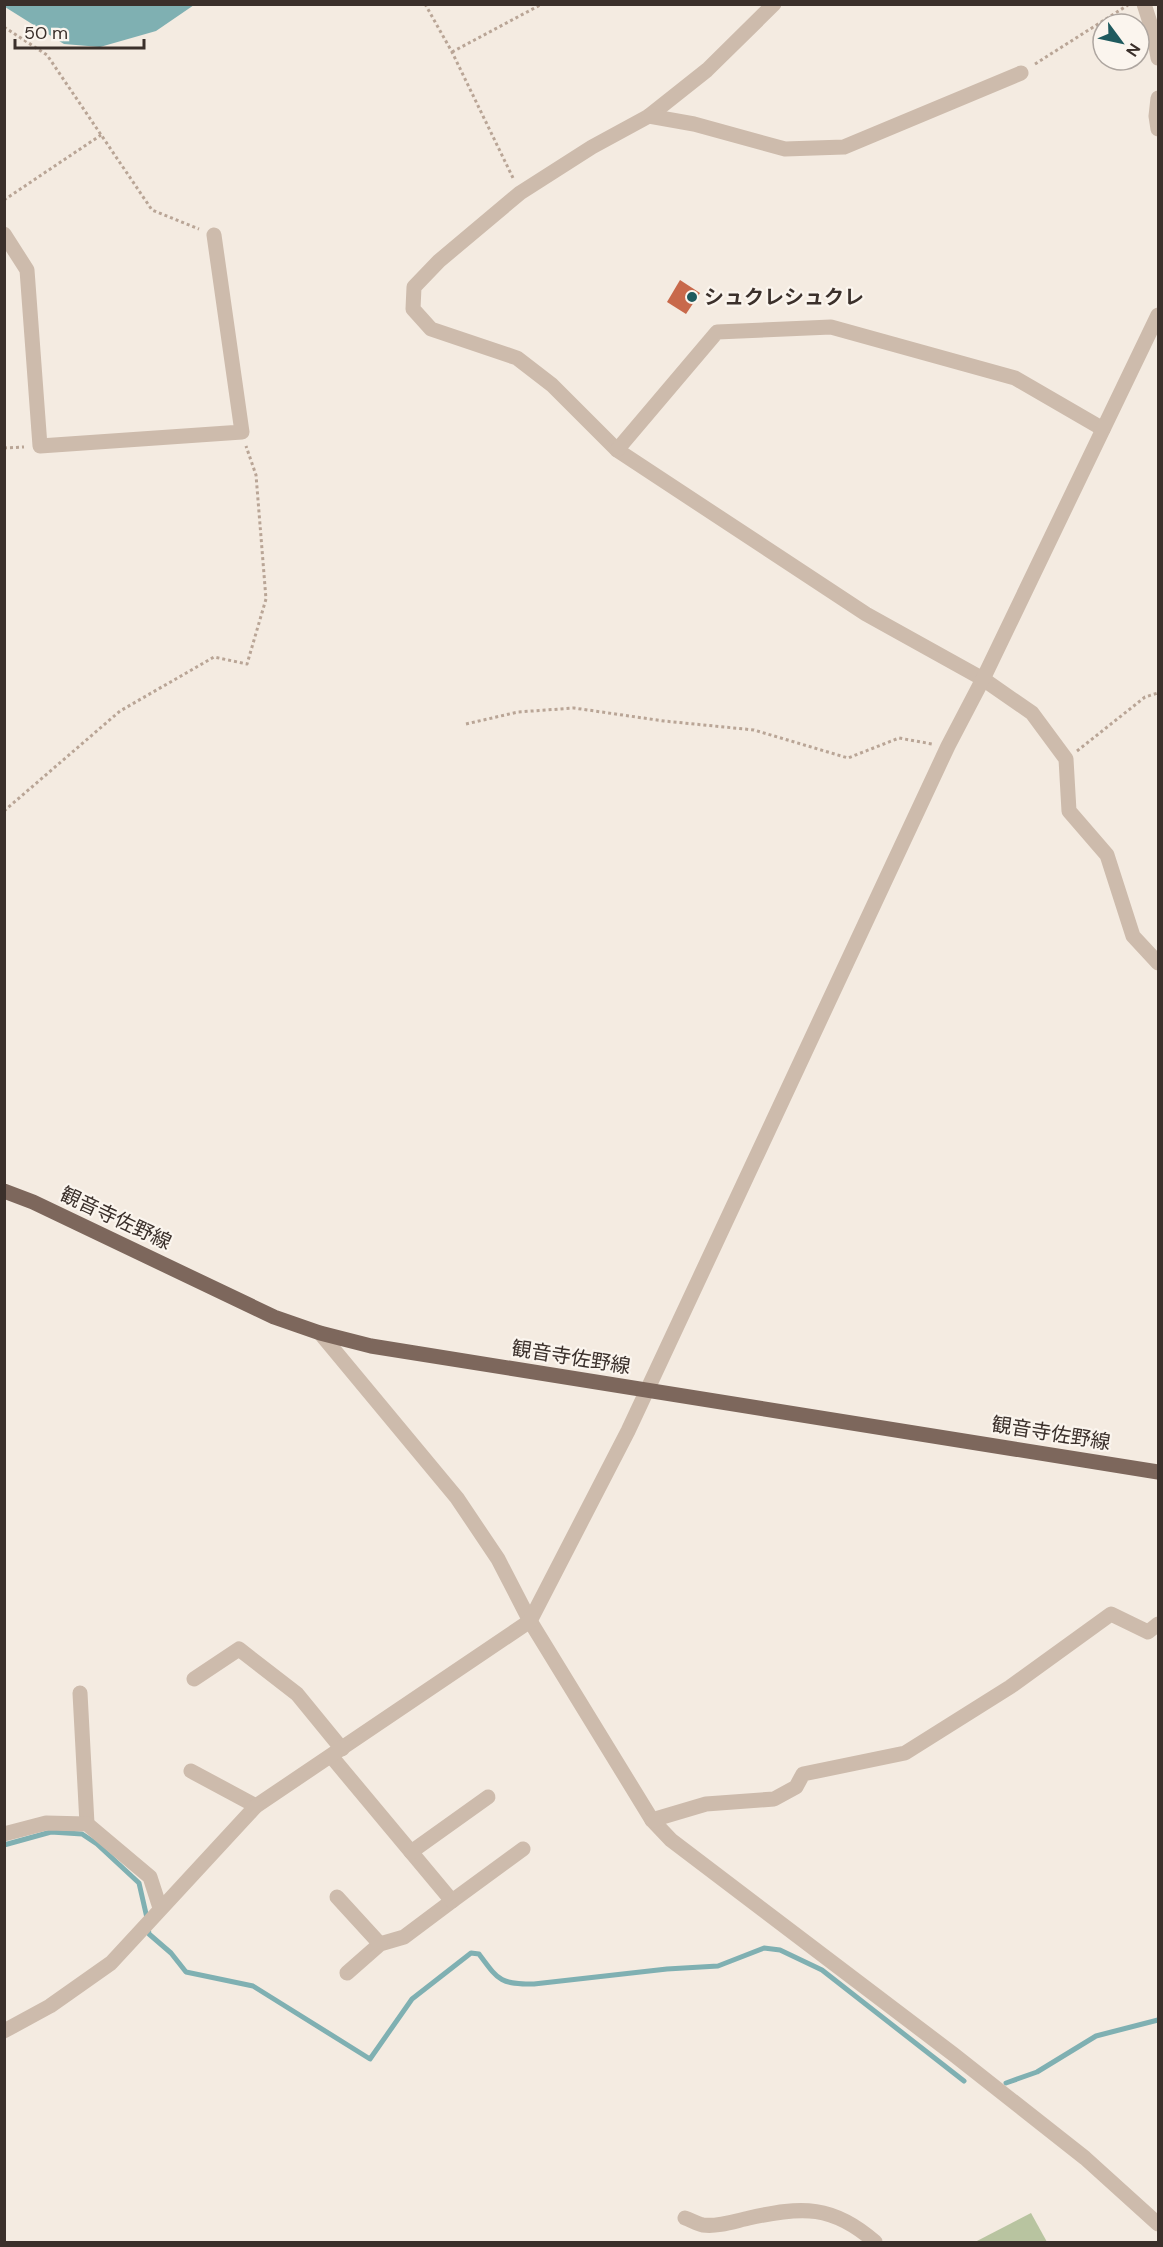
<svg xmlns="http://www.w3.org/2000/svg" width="1163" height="2247" font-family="'DM Sans','Noto Sans JP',sans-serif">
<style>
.green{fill:#b8c4a0}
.water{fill:#7fb0b2}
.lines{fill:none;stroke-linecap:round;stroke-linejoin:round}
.stream{stroke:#7fb0b2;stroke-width:5}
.building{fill:#c8694b}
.path{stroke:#b9a596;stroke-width:3;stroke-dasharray:3 3;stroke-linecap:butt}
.minor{stroke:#cdbbac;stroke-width:15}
.major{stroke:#7d675c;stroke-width:15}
.poi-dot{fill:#1f5a5e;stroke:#fbf5ee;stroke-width:2}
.labels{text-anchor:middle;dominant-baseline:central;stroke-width:4.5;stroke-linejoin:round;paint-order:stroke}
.poi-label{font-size:20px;font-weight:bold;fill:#3b302b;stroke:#fbf5ee;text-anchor:start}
.street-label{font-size:20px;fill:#3b302b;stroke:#fbf5ee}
</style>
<rect width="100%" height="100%" fill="#f4ebe1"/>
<polygon class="green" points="1031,2213 1047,2242 975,2242"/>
<polygon class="water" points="4,5 5,4 194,5 156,31 100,47 64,44 5,7"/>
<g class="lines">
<g class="stream">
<polyline points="4,1845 51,1832 82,1834 97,1844 139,1883 147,1918"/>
<path d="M 148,1927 L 149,1934 L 171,1953 L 186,1972 L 253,1986 L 370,2059 L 412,1999 L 471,1953 L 479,1954 C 499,1981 500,1984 534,1984 L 667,1969 L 718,1966 L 764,1948 L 780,1950 L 822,1970 L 964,2081"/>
<polyline points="1006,2083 1037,2072 1096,2036 1158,2020"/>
</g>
</g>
<polygon class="building" points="680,280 700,293 686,314 667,302"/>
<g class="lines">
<g class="path">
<polyline points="425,4 452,52 514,180"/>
<polyline points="4,27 47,55 152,210 199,229"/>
<polyline points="452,52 542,4"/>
<polyline points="1035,64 1128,5"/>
<polyline points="4,200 101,135"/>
<polyline points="4,448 24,447"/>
<polyline points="466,724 518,712 574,708 664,721 754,730 848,758 899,738 932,744"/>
<polyline points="1077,751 1145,697 1158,693"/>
<polyline points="4,811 120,711 214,657 247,664 266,599 256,475 246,446"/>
</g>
<g class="minor">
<polyline points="774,4 707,70 649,116 592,147 520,193 439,261 414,287 413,309 431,329 517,358 552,385 617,450 866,614 983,679 1032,713 1066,759 1069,811 1107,855 1133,936 1158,963"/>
<polyline points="1144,4 1154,35 1158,58"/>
<polyline points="1158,98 1156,116 1158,129"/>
<polyline points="649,116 694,124 785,149 844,147 1021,73"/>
<polyline points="4,234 27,270 40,446 242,432 214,235"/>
<polyline points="617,450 717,332 831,327 1015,378 1103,429"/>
<polyline points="320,1333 457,1498 498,1559 530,1621 652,1820 671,1840 953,2054 1085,2158 1158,2224"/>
<polyline points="194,1679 239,1649 297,1694 342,1749"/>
<polyline points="80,1693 87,1824"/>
<polyline points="331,1756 452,1901 404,1937 380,1944 347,1973"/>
<polyline points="191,1771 256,1806"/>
<polyline points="652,1820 706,1804 774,1799 796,1787 803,1774 905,1753 1010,1687 1111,1614 1148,1632 1158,1624"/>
<polyline points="4,1834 46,1823 87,1824 150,1877 160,1908"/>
<polyline points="411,1852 488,1797"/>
<polyline points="337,1897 380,1944"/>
<polyline points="452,1901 523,1849"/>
<polyline points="4,2031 50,2006 111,1963 256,1806 530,1621 628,1431 948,746 983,679 1158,315"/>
<path d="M 685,2218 C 691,2220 697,2224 703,2225 C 718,2227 735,2221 749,2218 C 802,2206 833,2205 875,2242"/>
</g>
<polyline class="major" points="4,1191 33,1202 274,1317 320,1333 371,1346 1158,1472"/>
</g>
<circle class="poi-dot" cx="692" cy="297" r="6"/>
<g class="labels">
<g class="poi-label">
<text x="704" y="297">シュクレシュクレ</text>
</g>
<g class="street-label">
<text transform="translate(116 1218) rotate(25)">観音寺佐野線</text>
<text transform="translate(571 1357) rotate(9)">観音寺佐野線</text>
<text transform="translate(1051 1433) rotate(9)">観音寺佐野線</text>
</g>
</g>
<rect width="1163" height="2247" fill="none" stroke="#3b302b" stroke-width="12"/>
<g transform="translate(1121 42) rotate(123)"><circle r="28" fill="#fbf5ee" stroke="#aea6a0" stroke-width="1.5"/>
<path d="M0-4.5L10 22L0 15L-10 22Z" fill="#1f5a5e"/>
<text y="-9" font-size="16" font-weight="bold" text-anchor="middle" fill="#3b302b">N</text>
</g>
<path d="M15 39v9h129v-9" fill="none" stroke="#3b302b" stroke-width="3"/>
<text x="24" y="39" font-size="18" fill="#3b302b" stroke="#fbf5ee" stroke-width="4.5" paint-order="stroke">50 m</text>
</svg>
